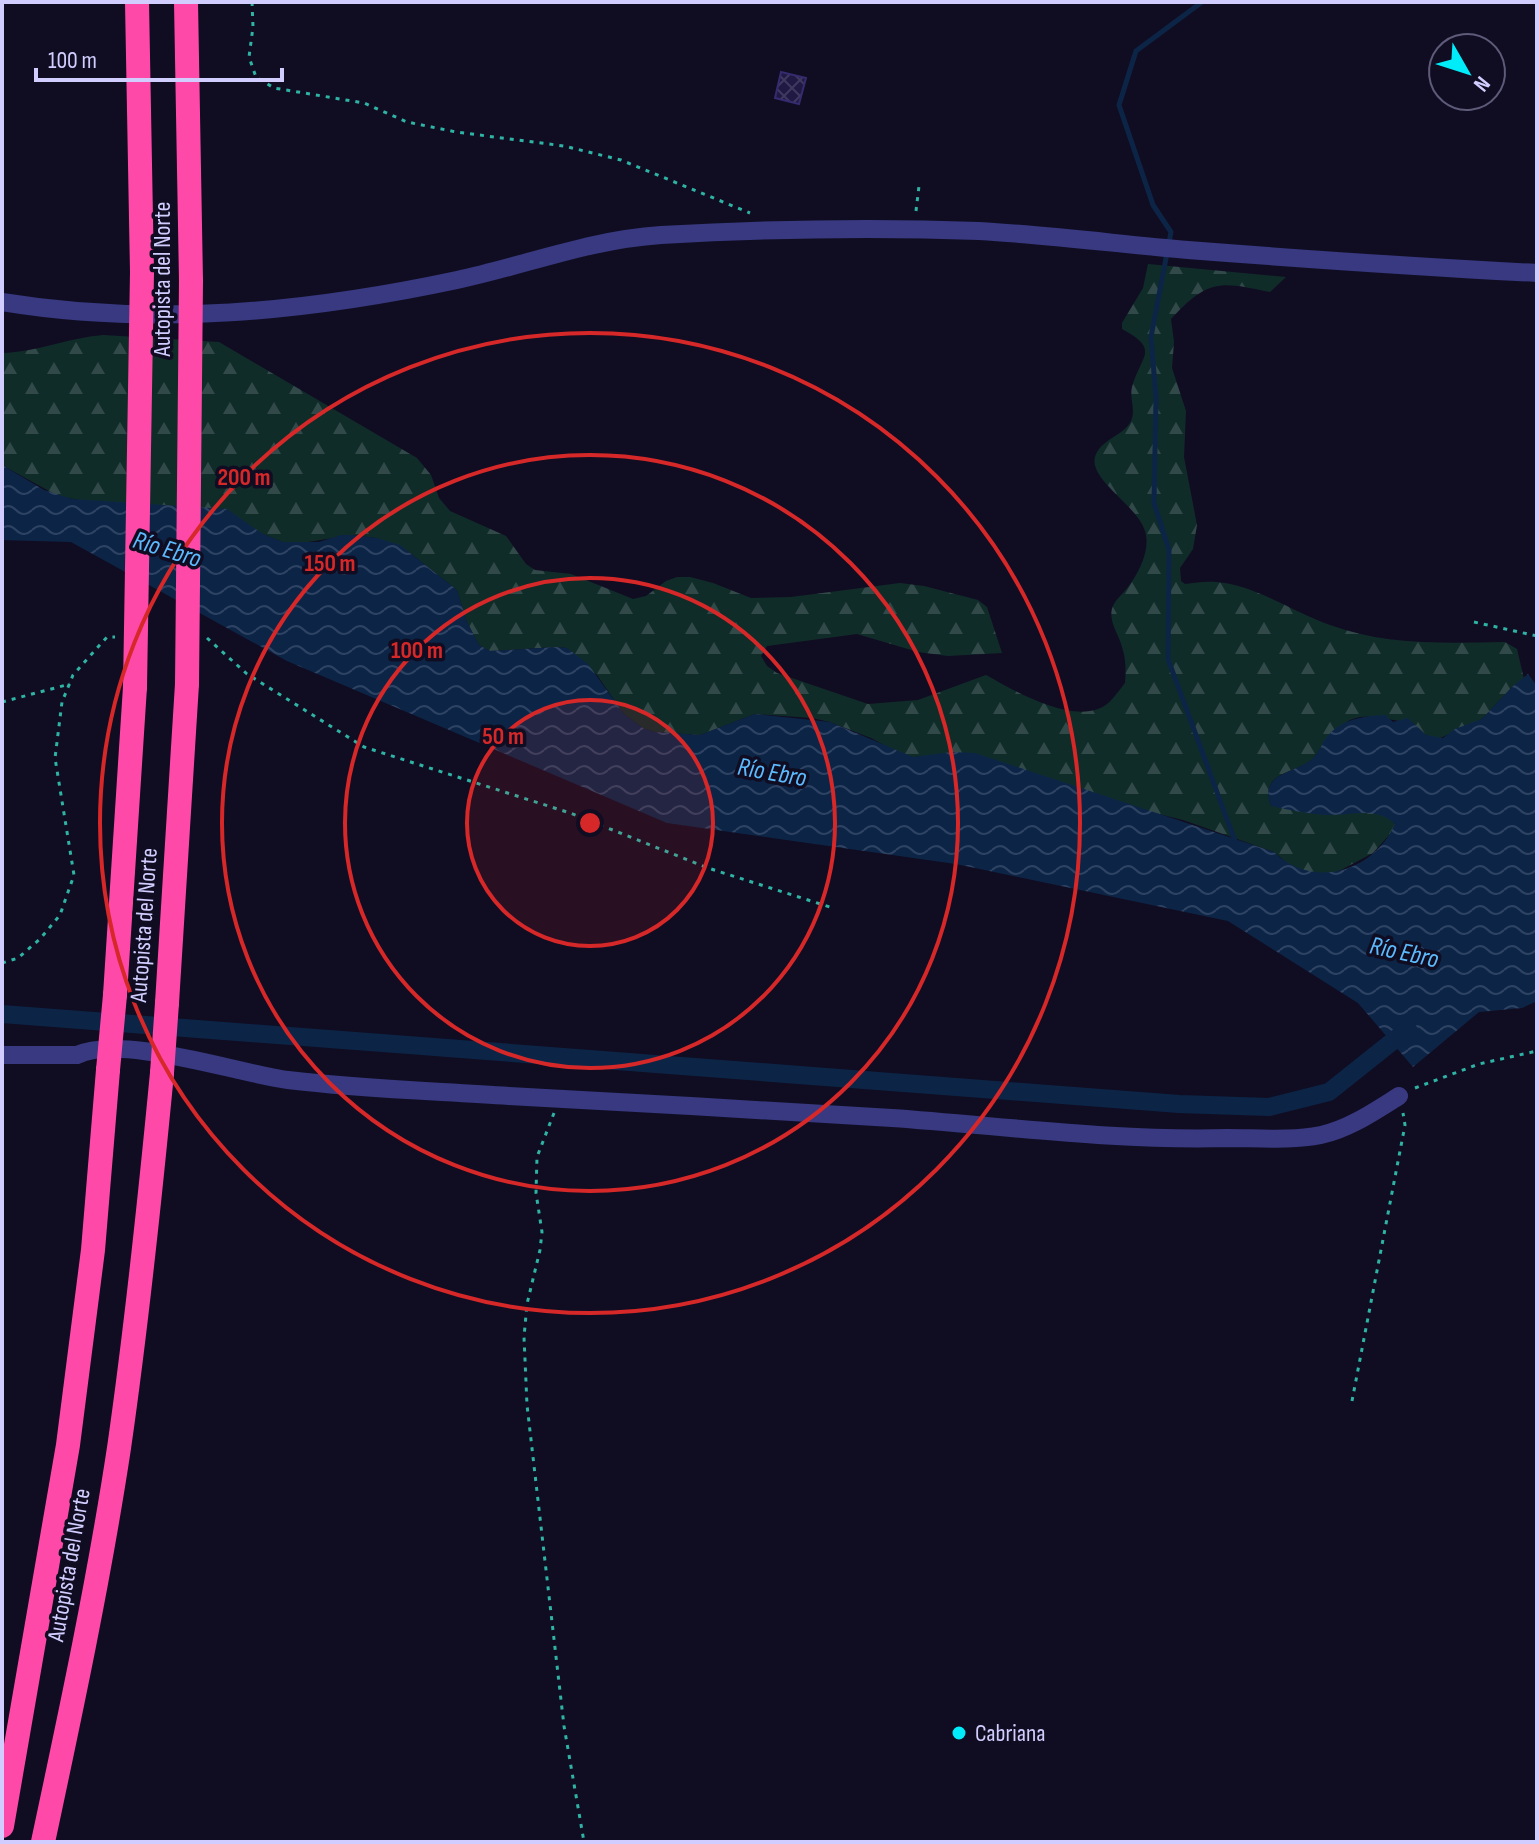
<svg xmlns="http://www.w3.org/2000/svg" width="1539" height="1844" font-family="'Sofia Sans Condensed',sans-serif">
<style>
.forest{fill:url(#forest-firs)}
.water{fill:url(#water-waves)}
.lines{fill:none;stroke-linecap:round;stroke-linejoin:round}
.stream{stroke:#0c2547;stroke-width:5}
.canal{stroke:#0c2547;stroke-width:18}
.building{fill:url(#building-cross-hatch);stroke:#352b6f;stroke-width:2}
.path{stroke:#2eb3a5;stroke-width:3;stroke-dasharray:4 6;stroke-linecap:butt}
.minor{stroke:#383981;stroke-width:18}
.highway{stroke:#ff49a9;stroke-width:24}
.highway-bridge{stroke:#ff49a9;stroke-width:24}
.ring{fill:none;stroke:#d62828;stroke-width:4}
.poi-dot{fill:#00ecf9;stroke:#100d22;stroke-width:3}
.labels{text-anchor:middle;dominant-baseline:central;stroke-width:7;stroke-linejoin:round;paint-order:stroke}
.street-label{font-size:24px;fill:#d1ceff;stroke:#100d22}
.poi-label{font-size:24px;fill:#d1ceff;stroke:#100d22;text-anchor:start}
.water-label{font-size:26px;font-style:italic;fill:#5cbbff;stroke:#100d22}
.centre{fill:#d62828;stroke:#100d22;stroke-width:4}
.ring-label{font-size:24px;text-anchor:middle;font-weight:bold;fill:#d62828;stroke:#100d22;stroke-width:7;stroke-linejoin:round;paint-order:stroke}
</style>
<defs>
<pattern id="forest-firs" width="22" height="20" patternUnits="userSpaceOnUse" patternTransform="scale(2)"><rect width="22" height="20" fill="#102c29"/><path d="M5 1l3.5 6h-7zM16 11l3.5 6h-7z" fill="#324949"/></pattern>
<pattern id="water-waves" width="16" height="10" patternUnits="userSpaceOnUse" patternTransform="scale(2)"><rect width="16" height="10" fill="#0c2547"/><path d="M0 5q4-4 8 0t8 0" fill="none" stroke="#2e4363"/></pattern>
<pattern id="building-cross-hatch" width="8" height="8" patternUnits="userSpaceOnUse" patternTransform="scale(2)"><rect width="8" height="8" fill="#201943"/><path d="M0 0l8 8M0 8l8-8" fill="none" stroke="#3f395f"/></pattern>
</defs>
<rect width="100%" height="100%" fill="#100d22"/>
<path class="forest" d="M 1148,264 L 1286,277 L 1270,292 C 1219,281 1208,279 1171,319 L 1174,342 L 1172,368 L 1186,411 L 1184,457 L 1197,525 L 1193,549 L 1180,568 L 1181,581 L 1185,584 C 1195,583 1206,581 1216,582 C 1256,585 1292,612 1330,625 C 1387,646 1445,643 1505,642 L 1517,649 L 1524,679 L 1513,686 L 1482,719 L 1438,739 L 1426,735 L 1412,722 C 1391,722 1369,711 1350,720 C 1341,725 1327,737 1322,746 C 1318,751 1316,757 1310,761 C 1292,774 1259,773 1271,806 L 1375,813 L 1386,816 L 1395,824 L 1390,834 L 1373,853 L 1341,870 L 1327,875 L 1314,874 L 1291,866 L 1274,852 L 1183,820 L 925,756 L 913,757 L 901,754 L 871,738 L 830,722 L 812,718 L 755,714 L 700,735 L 655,732 L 643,728 L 624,714 L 597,675 L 567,648 L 556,647 L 490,651 L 479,645 L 467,622 L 457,590 L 409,552 L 377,538 L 352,535 L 295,544 L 283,542 L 263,534 L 58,496 L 2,465 L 2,353 C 37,352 68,338 103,335 L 219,342 L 417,458 L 431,475 L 439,498 L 450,511 L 506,536 L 526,564 L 535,570 L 571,574 L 633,599 L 646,596 L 666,581 L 677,577 L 690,577 L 713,583 L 751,598 L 791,597 L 900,583 L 924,586 L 978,600 L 987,607 L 1002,653 L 948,656 L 918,652 L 857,634 L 767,646 L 761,656 L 767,666 L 777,673 L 868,704 L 918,700 L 986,675 C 1013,690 1065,721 1098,709 C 1110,705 1117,693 1125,683 C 1126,671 1126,659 1122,647 C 1119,634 1107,620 1113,606 C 1116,599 1123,594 1128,587 C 1139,573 1151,549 1145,531 C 1138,506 1089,480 1095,457 C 1100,440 1122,436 1130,423 C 1137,411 1129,399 1132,387 C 1141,355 1161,350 1122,329 L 1122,323 L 1143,288 Z"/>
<path class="water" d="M 2,465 L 44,490 L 72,499 L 227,509 L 263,534 L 283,542 L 319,542 L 341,535 L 352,535 L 377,538 L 400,545 L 457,590 L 467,622 L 479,645 L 490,651 L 556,647 L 567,648 L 588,664 L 624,714 L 643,728 L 655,732 L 700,735 L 755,714 L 830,722 L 913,757 L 952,752 L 975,753 L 1274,852 C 1313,890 1374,872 1395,824 C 1376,806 1351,816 1328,815 C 1309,814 1289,810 1271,806 C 1259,774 1291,774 1310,761 C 1317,756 1320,748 1324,741 C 1337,720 1362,716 1385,715 L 1393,722 L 1408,718 L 1426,735 L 1443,738 L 1455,729 L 1482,719 L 1513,686 L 1528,674 L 1537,686 L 1537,1001 L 1522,1008 L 1479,1012 L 1413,1067 L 1358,1003 L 1228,921 L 956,864 L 667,823 L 287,661 L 71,542 L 2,540 Z"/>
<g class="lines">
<polyline class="stream" points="1202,2 1136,51 1119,105 1153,205 1171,232 1151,337 1156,398 1154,503 1169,550 1168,659 1235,841"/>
<polyline class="canal" points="2,1014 1179,1104 1269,1107 1329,1092 1408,1029"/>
</g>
<polygon class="building" points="781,72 806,78 799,104 775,98"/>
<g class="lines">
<g class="path">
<polyline points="252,2 253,27 249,57 256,77 274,88 364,103 407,122 456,132 564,146 621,160 750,213"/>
<polyline points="916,211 919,186"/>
<polyline points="1474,622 1537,636"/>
<polyline points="207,638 247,674 364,747 570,813 708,868 833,908"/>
<polyline points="2,702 70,684"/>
<polyline points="2,963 18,958 40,939 60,915 74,875 55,758 62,702 73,675 107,637 115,637"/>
<polyline points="1415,1088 1479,1064 1537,1051"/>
<polyline points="554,1113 537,1157 536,1193 542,1232 540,1250 527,1304 524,1337 527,1405 564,1726 584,1842"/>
<polyline points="1352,1401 1405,1125 1403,1113"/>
</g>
<g class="minor">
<path d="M 2,302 C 154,327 307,312 457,280 C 527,265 588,240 661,235 C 767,229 874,227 979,231 C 1049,235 1119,244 1188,250 C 1304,259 1421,267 1537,273"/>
<path d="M 2,1055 L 77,1055 C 122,1034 236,1073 288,1080 C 361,1089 436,1091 509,1096 C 637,1103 764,1110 892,1118 C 1004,1126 1115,1141 1227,1138 C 1258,1138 1291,1141 1321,1135 C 1349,1129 1375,1111 1399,1096"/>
</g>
<g class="highway">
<polyline points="137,2 142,272"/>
<polyline points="186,2 191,281"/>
<polyline points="115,995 135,687"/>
<polyline points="167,1003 187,684"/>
<polyline points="2,1826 68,1445 93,1250 108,1070"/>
<path d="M 43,1842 C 71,1711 99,1580 119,1448 C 137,1323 150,1198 162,1073"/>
</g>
<g class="highway-bridge">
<polyline points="187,684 191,281"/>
<polyline points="135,687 142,272"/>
<polyline points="108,1070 115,995"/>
<polyline points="162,1073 167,1003"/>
</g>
</g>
<circle cx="590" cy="823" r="123" fill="#d62828" fill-opacity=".12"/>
<g class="ring">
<circle cx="590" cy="823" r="123"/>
<circle cx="590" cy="823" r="245"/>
<circle cx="590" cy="823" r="368"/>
<circle cx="590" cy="823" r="490"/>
</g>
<circle class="poi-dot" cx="959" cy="1733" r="8"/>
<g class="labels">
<g class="street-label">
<text transform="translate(162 279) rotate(-90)">Autopista del Norte</text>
<text transform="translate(144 925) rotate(-86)">Autopista del Norte</text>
<text transform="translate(69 1565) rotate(-80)">Autopista del Norte</text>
</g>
<g class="poi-label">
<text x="975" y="1733">Cabriana</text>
</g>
<g class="water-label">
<text transform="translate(167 550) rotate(17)">Río Ebro</text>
<text transform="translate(772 773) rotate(10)">Río Ebro</text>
<text transform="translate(1404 953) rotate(12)">Río Ebro</text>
</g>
</g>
<circle cx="590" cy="823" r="12" class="centre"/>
<g class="ring-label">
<text x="244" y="485">200 m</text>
<text x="330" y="571">150 m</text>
<text x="417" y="658">100 m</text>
<text x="503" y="744">50 m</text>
</g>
<rect width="1539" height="1844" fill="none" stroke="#d1ceff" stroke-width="8"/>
<g transform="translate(1467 72) rotate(129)"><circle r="38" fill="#100d22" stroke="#5d5a7a" stroke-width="2"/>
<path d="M0-6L14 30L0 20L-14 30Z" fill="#00ecf9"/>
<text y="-12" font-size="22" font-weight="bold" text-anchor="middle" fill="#d1ceff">N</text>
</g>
<path d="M36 68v12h246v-12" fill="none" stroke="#d1ceff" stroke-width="4"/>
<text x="48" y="68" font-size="24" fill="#d1ceff" stroke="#100d22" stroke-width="6" paint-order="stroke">100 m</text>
</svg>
